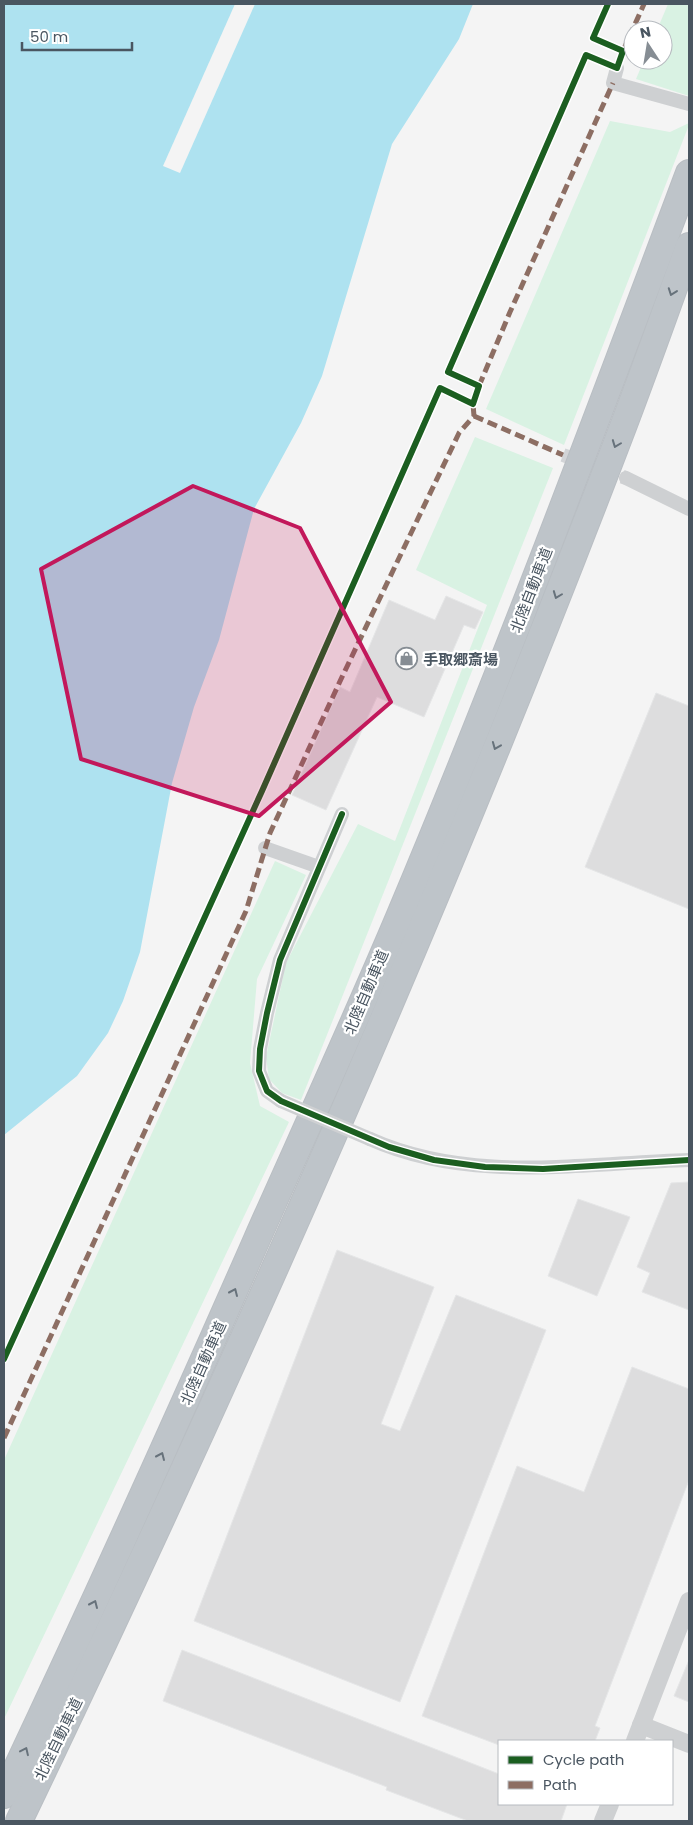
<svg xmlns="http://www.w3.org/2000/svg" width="693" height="1825" font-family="Poppins,'Noto Sans JP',sans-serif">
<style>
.green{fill:#d9f2e3}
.water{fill:#aee2f0}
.pier{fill:#f4f4f4}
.building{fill:#ddddde;stroke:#e5e6e7}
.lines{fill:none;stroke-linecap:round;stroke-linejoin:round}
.minor-tunnel{stroke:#d2d4d7;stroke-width:14;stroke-dasharray:14 7;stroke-linecap:butt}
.motorway-casing{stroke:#b9bec3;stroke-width:28}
.minor{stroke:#ced0d2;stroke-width:14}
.tertiary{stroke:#ced0d2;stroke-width:18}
.motorway{stroke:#bec4c9;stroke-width:26}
.minor-bridge{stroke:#ced0d2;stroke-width:14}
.quiet{stroke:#8d6e63;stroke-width:5;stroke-dasharray:10 5;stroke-linecap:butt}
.cycleway-casing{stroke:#fff;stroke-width:9}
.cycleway{stroke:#1b5e20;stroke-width:6}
.oneway{stroke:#67727b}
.marked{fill:#c2185b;fill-opacity:0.2;stroke:#c2185b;stroke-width:4;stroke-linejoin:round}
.labels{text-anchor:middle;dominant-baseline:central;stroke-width:4.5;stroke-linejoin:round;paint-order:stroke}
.street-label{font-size:15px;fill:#4a5661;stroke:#fff}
.poi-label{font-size:15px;font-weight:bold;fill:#4a5661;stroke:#fff;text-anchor:start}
</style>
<rect width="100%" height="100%" fill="#f4f4f4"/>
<g class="green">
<polygon points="668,4 689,4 689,96 636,79 644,60 663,60 663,30 657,30"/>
<polygon points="610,121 670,132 689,123 689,125 564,445 486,409"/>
<polygon points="475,437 553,468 301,1100 282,1093 269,1079 266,1057 286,963 358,824 395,841 487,605 416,570"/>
<polygon points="275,861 306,875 257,979 250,1063 260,1106 289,1122 4,1719 4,1460"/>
</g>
<polygon class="water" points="4,4 473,4 459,39 392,144 322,376 301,423 254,509 219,640 194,707 172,783 140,952 123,1001 108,1033 77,1076 4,1135"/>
<polygon class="pier" points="235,4 255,4 180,173 163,166"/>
<g class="building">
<polygon points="446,596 483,612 475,629 464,625 424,717 377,697 326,810 292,795 340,687 350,692 389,600 435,620"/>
<polygon points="656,693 689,706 689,909 585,867"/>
<polygon points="689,1182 689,1310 642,1292 650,1273 637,1267 671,1183"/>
<polygon points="578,1199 630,1217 597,1296 548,1276"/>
<polygon points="337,1250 434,1287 381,1424 400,1431 456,1295 546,1330 400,1702 194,1621"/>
<polygon points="632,1367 689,1389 689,1480 595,1726 600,1728 595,1741 499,1741 499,1745 422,1716 517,1466 584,1492"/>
<polygon points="182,1650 499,1774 499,1804 567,1804 561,1821 468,1821 386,1790 387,1787 163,1701"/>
<polygon points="689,1660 689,1702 674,1696"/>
</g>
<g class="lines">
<polyline class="minor-tunnel" points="563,455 626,478"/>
<defs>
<g id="motorway">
<path d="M 4,1795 C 91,1611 175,1426 257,1239 C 305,1131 354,1024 400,915 C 503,670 596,421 689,173"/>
<path d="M 19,1821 C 236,1369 439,909 618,440 C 643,375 666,310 689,246"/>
</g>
</defs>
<use href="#motorway" class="motorway-casing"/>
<g class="minor">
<polyline points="617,68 613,83 689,104"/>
<polyline points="626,478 689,509"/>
<polyline points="265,848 319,867"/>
<polyline points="281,1101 267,1091 259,1071 260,1049 267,1013 280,960 342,814"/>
<path d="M 370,1139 C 471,1184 582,1163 689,1160"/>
</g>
<g class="tertiary">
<polyline points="641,1725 689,1744"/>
<polyline points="635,1741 689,1601"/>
<polyline points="603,1821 610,1804"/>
</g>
<use href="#motorway" class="motorway"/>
<polyline class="minor-bridge" points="281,1101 370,1139"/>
<g class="quiet">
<polyline points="623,51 644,4"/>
<polyline points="479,386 510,312 613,83"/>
<polyline points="474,416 563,455"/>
<polyline points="4,1438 246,911 270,833 342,677 459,433 474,416 473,404"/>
</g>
<defs>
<g id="cycleway">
<polyline points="342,814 280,960 267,1013 260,1049 259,1071 267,1091 281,1101 389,1147 434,1160 485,1167 543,1169 689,1160"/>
<polyline points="4,1359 262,791 440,388 473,404 479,386 448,372 586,55 617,68 623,51 593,38 608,4"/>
</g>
</defs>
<use href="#cycleway" class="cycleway-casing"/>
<use href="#cycleway" class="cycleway"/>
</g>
<defs><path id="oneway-chevron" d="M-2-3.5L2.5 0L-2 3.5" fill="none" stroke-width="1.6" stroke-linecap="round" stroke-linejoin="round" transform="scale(1.25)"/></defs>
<g class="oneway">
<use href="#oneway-chevron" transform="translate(672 292) rotate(110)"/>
<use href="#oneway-chevron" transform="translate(616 444) rotate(111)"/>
<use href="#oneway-chevron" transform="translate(557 595) rotate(111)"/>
<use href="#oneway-chevron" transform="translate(496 746) rotate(112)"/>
<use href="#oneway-chevron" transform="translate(234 1292) rotate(-66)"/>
<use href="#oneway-chevron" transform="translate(161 1456) rotate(-66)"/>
<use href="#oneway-chevron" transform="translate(94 1604) rotate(-66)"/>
<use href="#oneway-chevron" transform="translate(25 1751) rotate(-65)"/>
</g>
<path class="marked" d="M 193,486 L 300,528 L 391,702 L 259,816 L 81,759 L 41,569 Z"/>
<defs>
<symbol id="shop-ring" viewBox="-11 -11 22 22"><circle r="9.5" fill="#fff" stroke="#868d94" stroke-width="1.5"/><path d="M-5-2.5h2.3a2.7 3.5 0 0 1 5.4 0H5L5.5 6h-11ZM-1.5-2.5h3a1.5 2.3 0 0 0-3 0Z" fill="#868d94"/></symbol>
</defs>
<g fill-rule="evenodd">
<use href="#shop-ring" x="394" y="646" width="25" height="25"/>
</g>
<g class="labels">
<g class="street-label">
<text transform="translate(531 590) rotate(-69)">北陸自動車道</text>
<text transform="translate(366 992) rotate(-67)">北陸自動車道</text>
<text transform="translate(203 1363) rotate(-66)">北陸自動車道</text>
<text transform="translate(58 1739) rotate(-64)">北陸自動車道</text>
</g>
<g class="poi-label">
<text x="423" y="659">手取郷斎場</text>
</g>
</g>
<rect width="693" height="1825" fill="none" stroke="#4a5661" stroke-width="10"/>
<rect x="498" y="1740" width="175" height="65" fill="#ffffff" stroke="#b7bbc0"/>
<rect x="508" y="1756" width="25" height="8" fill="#1b5e20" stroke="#b7bbc0"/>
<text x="543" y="1765" font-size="15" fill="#4a5661">Cycle path</text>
<rect x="508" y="1781" width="25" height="8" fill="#8d6e63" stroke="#b7bbc0"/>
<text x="543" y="1790" font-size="15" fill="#4a5661">Path</text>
<g transform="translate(648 45) rotate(348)"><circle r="24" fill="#ffffff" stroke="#b7bbc0"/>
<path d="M0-4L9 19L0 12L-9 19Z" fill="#868d94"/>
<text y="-8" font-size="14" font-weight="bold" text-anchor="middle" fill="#4a5661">N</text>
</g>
<path d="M22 42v8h110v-8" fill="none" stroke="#4a5661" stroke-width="2.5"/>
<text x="30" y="42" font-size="15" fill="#4a5661" stroke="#ffffff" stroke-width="4" paint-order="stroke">50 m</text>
</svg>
